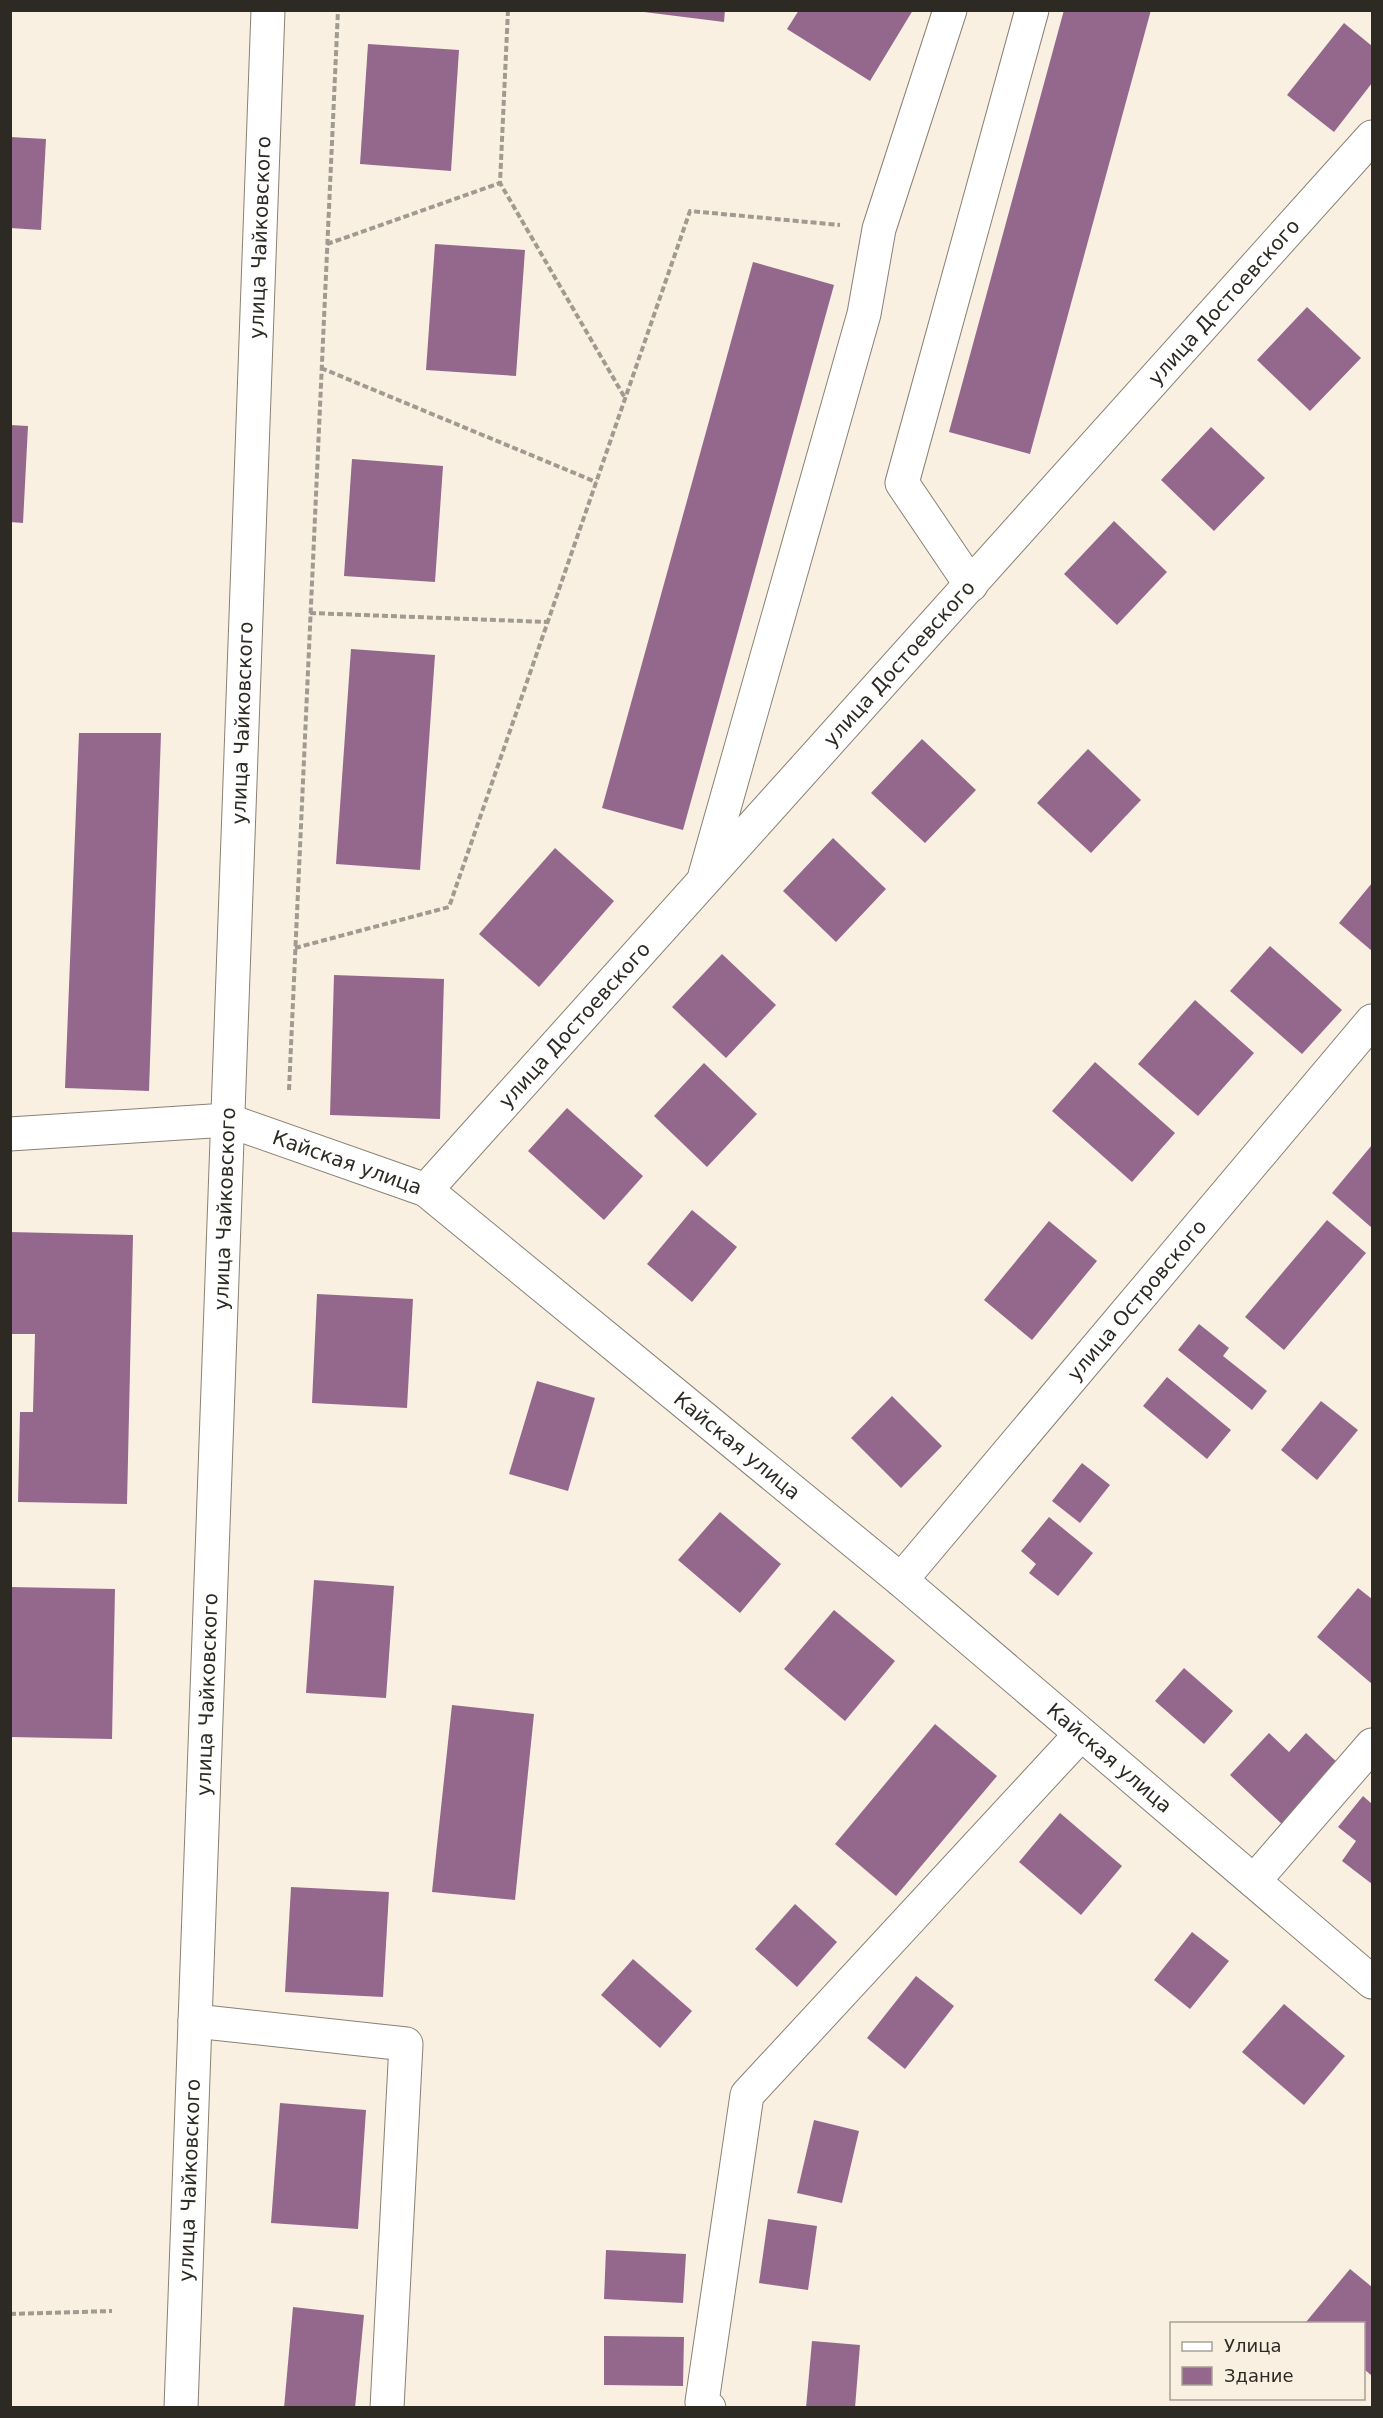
<svg xmlns="http://www.w3.org/2000/svg" width="1383" height="2418" font-family="'DejaVu Sans',sans-serif">
<style>
.building{fill:#94688d}
.lines{fill:none;stroke-linecap:round;stroke-linejoin:round}
.minor-casing{stroke:#898174;stroke-width:35}
.path{stroke:#a19a90;stroke-width:4;stroke-dasharray:6 3;stroke-linecap:butt}
.minor{stroke:#fff;stroke-width:33}
.labels{text-anchor:middle;dominant-baseline:central;stroke-width:5;stroke-linejoin:round;paint-order:stroke}
.street-label{font-size:20px;fill:#2d2a24;stroke:#f9f0e2}
</style>
<rect width="100%" height="100%" fill="#f9f0e2"/>
<g class="building">
<polygon points="628,10 725,10 724,22"/>
<polygon points="799,10 913,10 870,81 787,29"/>
<polygon points="1064,10 1151,10 1030,454 949,432"/>
<polygon points="1344,23 1372,46 1372,83 1334,132 1287,95"/>
<polygon points="368,44 459,50 451,171 360,164"/>
<polygon points="10,137 46,139 41,230 10,228"/>
<polygon points="435,244 525,250 516,376 426,370"/>
<polygon points="753,262 834,285 683,830 602,808"/>
<polygon points="1307,307 1361,358 1310,411 1257,360"/>
<polygon points="10,425 28,426 23,523 10,522"/>
<polygon points="1211,427 1265,478 1214,531 1161,480"/>
<polygon points="352,459 443,466 435,582 344,576"/>
<polygon points="1114,521 1167,572 1117,625 1064,574"/>
<polygon points="351,649 435,655 420,870 336,864"/>
<polygon points="79,733 161,733 149,1091 65,1088"/>
<polygon points="922,739 976,790 925,843 871,793"/>
<polygon points="1088,749 1141,800 1091,853 1037,803"/>
<polygon points="833,838 886,889 836,942 783,891"/>
<polygon points="555,848 614,901 539,987 479,934"/>
<polygon points="1372,883 1372,951 1339,923"/>
<polygon points="1270,946 1342,1010 1302,1054 1230,991"/>
<polygon points="722,954 776,1005 726,1058 672,1007"/>
<polygon points="334,975 444,979 440,1119 330,1115"/>
<polygon points="1195,1000 1254,1053 1198,1116 1138,1064"/>
<polygon points="1095,1062 1175,1133 1132,1182 1052,1111"/>
<polygon points="704,1063 757,1114 707,1167 654,1116"/>
<polygon points="567,1108 643,1176 604,1220 528,1151"/>
<polygon points="1372,1145 1372,1228 1332,1193"/>
<polygon points="692,1210 737,1247 692,1302 647,1264"/>
<polygon points="1327,1220 1366,1253 1284,1350 1245,1317"/>
<polygon points="1049,1221 1097,1261 1032,1340 984,1300"/>
<polygon points="10,1232 133,1235 127,1504 18,1502 20,1412 33,1412 35,1334 10,1334"/>
<polygon points="317,1294 413,1299 407,1408 312,1403"/>
<polygon points="1199,1324 1229,1348 1223,1356 1267,1391 1252,1410 1178,1350"/>
<polygon points="1167,1377 1231,1430 1207,1459 1143,1406"/>
<polygon points="537,1381 595,1398 568,1491 509,1474"/>
<polygon points="892,1396 942,1446 901,1488 851,1438"/>
<polygon points="1321,1401 1358,1430 1317,1480 1281,1450"/>
<polygon points="1082,1463 1110,1485 1080,1523 1052,1501"/>
<polygon points="720,1512 781,1564 740,1613 678,1560"/>
<polygon points="1049,1517 1093,1553 1058,1596 1029,1573 1036,1564 1021,1551"/>
<polygon points="314,1580 394,1586 386,1698 306,1693"/>
<polygon points="10,1587 115,1589 112,1739 10,1737"/>
<polygon points="1358,1588 1372,1599 1372,1684 1317,1637"/>
<polygon points="834,1610 895,1661 845,1721 784,1669"/>
<polygon points="1184,1668 1233,1711 1204,1744 1155,1701"/>
<polygon points="452,1705 534,1714 515,1900 432,1892"/>
<polygon points="935,1724 997,1776 896,1896 835,1844"/>
<polygon points="1269,1733 1289,1752 1306,1733 1340,1765 1284,1826 1230,1775"/>
<polygon points="1363,1796 1372,1804 1372,1884 1342,1861 1356,1841 1338,1827"/>
<polygon points="1060,1813 1122,1866 1081,1915 1019,1862"/>
<polygon points="291,1887 389,1892 383,1997 285,1992"/>
<polygon points="795,1904 837,1942 797,1987 755,1949"/>
<polygon points="1192,1932 1229,1961 1190,2009 1154,1980"/>
<polygon points="633,1959 692,2011 660,2048 601,1995"/>
<polygon points="916,1976 954,2006 905,2069 867,2038"/>
<polygon points="1284,2004 1345,2056 1304,2105 1242,2052"/>
<polygon points="280,2103 366,2110 358,2229 271,2223"/>
<polygon points="814,2120 859,2131 842,2203 797,2193"/>
<polygon points="768,2219 817,2226 808,2290 759,2283"/>
<polygon points="606,2250 686,2254 683,2303 604,2299"/>
<polygon points="1350,2269 1372,2287 1372,2376 1364,2369 1364,2324 1306,2322"/>
<polygon points="293,2307 364,2315 355,2408 284,2408"/>
<polygon points="604,2336 684,2337 683,2386 604,2385"/>
<polygon points="812,2341 860,2345 855,2408 806,2408"/>
</g>
<g class="lines">
<defs>
<g id="minor">
<polyline points="971,585 902,483 1032,10"/>
<polyline points="705,875 864,314 879,229 950,10"/>
<path id="s1" d="M 10,1134 L 227,1120 L 426,1190 L 901,1580 L 1372,1982"/>
<path id="s2" d="M 426,1190 L 1372,137"/>
<path id="s3" d="M 901,1580 L 1372,1021"/>
<polyline points="1254,1881 1372,1745"/>
<polyline points="195,2021 406,2044 387,2408"/>
<path id="s4" d="M 181,2408 L 268,10"/>
<polyline points="709,2408 702,2402 747,2095 1081,1734"/>
</g>
</defs>
<use href="#minor" class="minor-casing"/>
<g class="path">
<polyline points="508,10 500,183 625,398"/>
<polyline points="327,244 500,183"/>
<polyline points="321,368 596,482"/>
<polyline points="310,613 548,622"/>
<polyline points="295,948 449,907 690,211 840,225"/>
<polyline points="289,1090 338,10"/>
<polyline points="10,2314 112,2311"/>
</g>
<use href="#minor" class="minor"/>
</g>
<g class="labels">
<g class="street-label">
<text stroke="none"><textPath href="#s4" startOffset="2172">улица Чайковского</textPath></text>
<text stroke="none"><textPath href="#s2" startOffset="1194">улица Достоевского</textPath></text>
<text stroke="none"><textPath href="#s2" startOffset="708">улица Достоевского</textPath></text>
<text stroke="none"><textPath href="#s4" startOffset="1686">улица Чайковского</textPath></text>
<text stroke="none"><textPath href="#s2" startOffset="222">улица Достоевского</textPath></text>
<text stroke="none"><textPath href="#s1" startOffset="345">Кайская улица</textPath></text>
<text stroke="none"><textPath href="#s4" startOffset="1200">улица Чайковского</textPath></text>
<text stroke="none"><textPath href="#s3" startOffset="366">улица Островского</textPath></text>
<text stroke="none"><textPath href="#s1" startOffset="831">Кайская улица</textPath></text>
<text stroke="none"><textPath href="#s4" startOffset="714">улица Чайковского</textPath></text>
<text stroke="none"><textPath href="#s1" startOffset="1317">Кайская улица</textPath></text>
<text stroke="none"><textPath href="#s4" startOffset="228">улица Чайковского</textPath></text>
</g>
</g>
<rect width="1383" height="2418" fill="none" stroke="#2d2a24" stroke-width="24"/>
<rect x="1170" y="2322" width="195" height="78" fill="#f9f0e2" stroke="#a7a196" stroke-width="1.5"/>
<rect x="1182" y="2342" width="30" height="9" fill="#ffffff" stroke="#a7a196" stroke-width="1.5"/>
<text x="1224" y="2352" font-size="18" fill="#2d2a24">Улица</text>
<rect x="1182" y="2367" width="30" height="18" fill="#94688d" stroke="#a7a196" stroke-width="1.5"/>
<text x="1224" y="2382" font-size="18" fill="#2d2a24">Здание</text>
</svg>
